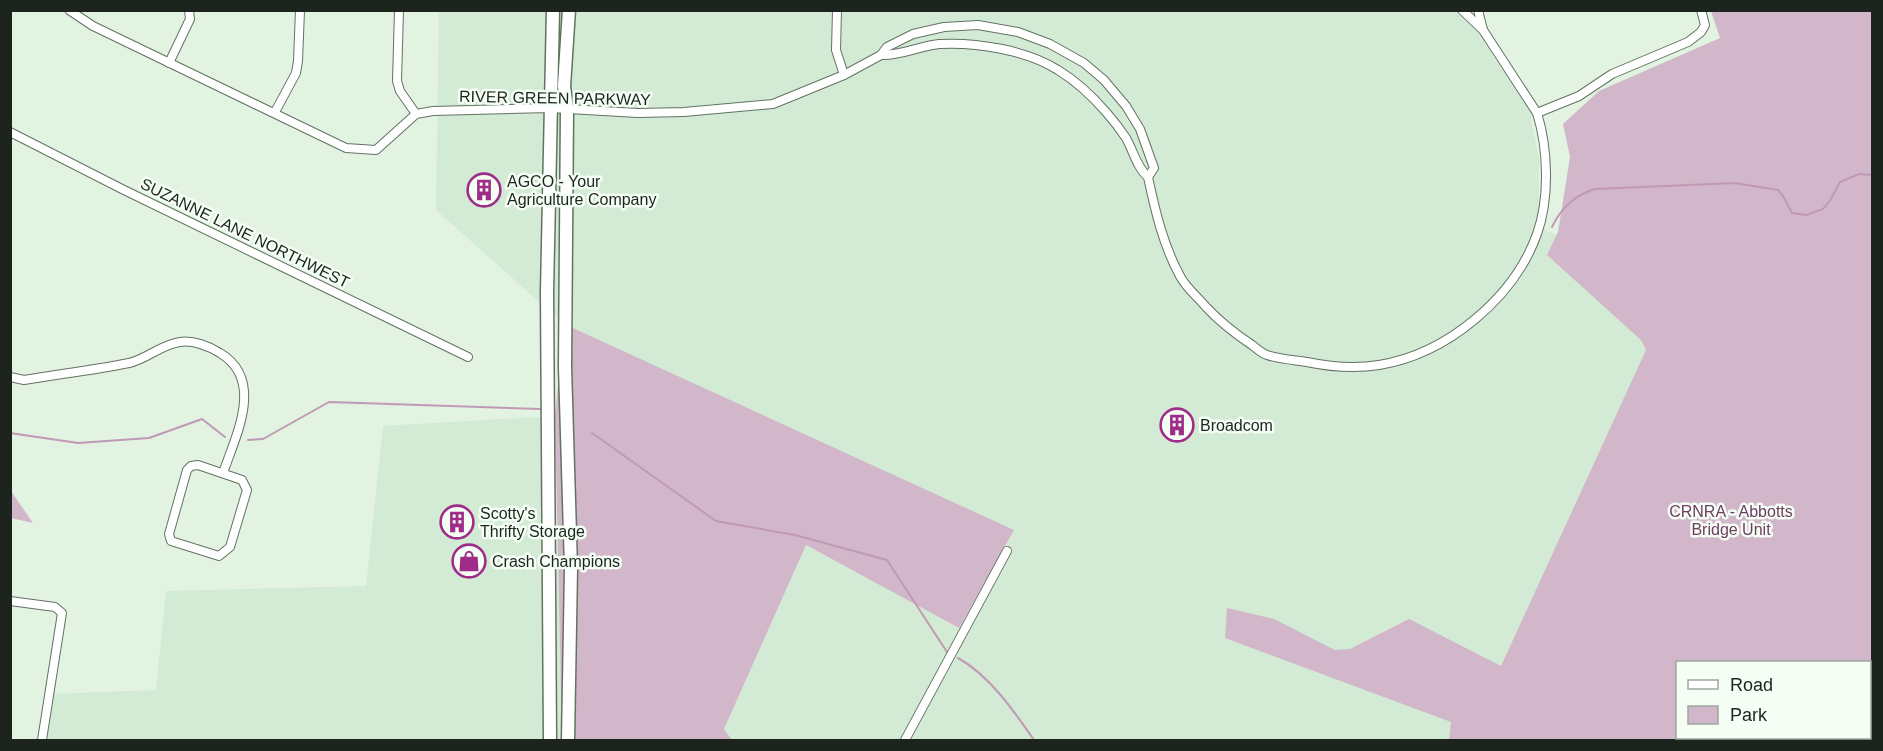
<svg xmlns="http://www.w3.org/2000/svg" width="1883" height="751" font-family="Arial,sans-serif">
<style>
.built{fill:#d3ead4}
.green{fill:#d1b7c9;fill-rule:evenodd}
.lines{fill:none;stroke-linecap:round;stroke-linejoin:round}
.stream{stroke:#c09ab4;stroke-width:2}
.minor-casing{stroke:#637263;stroke-width:10}
.trunk-casing{stroke:#637263;stroke-width:15}
.minor{stroke:#fff;stroke-width:8}
.trunk{stroke:#fff;stroke-width:12}
.labels{text-anchor:middle;dominant-baseline:central;stroke-width:5;stroke-linejoin:round;paint-order:stroke}
.street-label{font-size:16px;fill:#1d241e;stroke:#f4fef4}
.poi-label{font-size:16px;fill:#1d241e;stroke:#f4fef4;text-anchor:start}
.park-label{font-size:16px;fill:#703d63;stroke:#f4fef4}
</style>
<rect width="100%" height="100%" fill="#e2f3e2"/>
<g class="built">
<polygon points="439,11 1466,11 1495,60 1532,107 1531,121 1539,159 1539,227 1679,293 1476,734 1449,740 732,740 724,729 806,545 959,628 564,324 436,210"/>
<polygon points="555,416 562,740 47,740 53,694 156,690 166,591 366,586 383,426"/>
</g>
<g class="green">
<path d="M 1711,11 L 1872,11 L 1872,740 L 1449,740 L 1451,722 L 1225,638 L 1227,608 L 1274,619 L 1335,650 L 1350,649 L 1409,619 L 1501,666 L 1646,350 L 1641,340 L 1547,255 L 1558,232 L 1570,157 L 1563,124 L 1599,91 L 1720,38 ZM 1678,662 L 1870,662 L 1870,738 L 1678,738 Z"/>
<polygon points="564,324 1014,530 959,628 806,545 724,729 732,740 562,740 555,416"/>
<polygon points="10,491 11,491 33,523 11,518"/>
</g>
<g class="lines">
<g class="stream">
<path d="M 1552,227 C 1561,208 1575,195 1595,189 L 1735,183 L 1778,190 L 1783,196 L 1792,213 L 1806,215 L 1823,209 L 1831,199 L 1840,182 L 1859,174 L 1872,175"/>
<polyline points="10,433 78,443 149,438 202,419 225,437"/>
<polyline points="592,433 716,521 795,535 887,560 947,652"/>
<polyline points="248,440 263,439 329,402 540,409"/>
<path d="M 958,658 C 989,675 1014,711 1034,740"/>
</g>
<defs>
<g id="minor">
<polyline points="69,10 93,26 346,148 376,150 416,114 433,111 551,108 638,113 684,112 773,104 844,75 881,55 887,47 913,34 944,27 978,25 1018,32 1050,44 1084,63 1104,80 1126,106 1140,129 1154,168 1148,177"/>
<polyline points="399,10 397,81 400,91 416,114"/>
<polyline points="837,10 836,50 844,75"/>
<polyline points="1478,10 1483,30"/>
<path d="M 881,55 C 901,56 919,46 939,44 C 976,42 1027,50 1058,70 C 1076,81 1093,97 1106,112 C 1113,120 1120,129 1126,138 C 1133,150 1137,168 1148,177 C 1155,210 1163,245 1180,276 C 1186,288 1198,297 1206,307 C 1221,323 1234,333 1252,345 C 1256,348 1261,353 1267,355 C 1279,359 1294,360 1307,362 C 1331,367 1355,369 1379,365 C 1447,354 1514,298 1537,234 C 1550,198 1548,148 1537,113 L 1483,30 L 1462,10"/>
<polyline points="169,63 190,19 189,10"/>
<polyline points="275,112 296,73 298,61 300,10"/>
<polyline points="1537,113 1579,96 1612,74 1688,42 1701,32 1705,25 1701,10"/>
<polyline points="10,132 124,190 468,357"/>
<path d="M 10,377 L 24,380 C 59,374 95,370 129,363 C 147,359 162,344 180,342 C 193,340 209,346 220,353 C 265,380 236,435 223,473"/>
<polygon points="198,465 242,480 247,490 230,547 219,556 171,541 169,534 187,470 191,466"/>
<polyline points="10,601 55,607 62,613 42,740"/>
<polyline points="905,740 1007,551"/>
</g>
<g id="trunk">
<polyline points="550,740 547,292 553,10"/>
<polyline points="568,740 571,568 565,367 567,109 564,86 569,10"/>
</g>
</defs>
<use href="#minor" class="minor-casing"/>
<use href="#trunk" class="trunk-casing"/>
<use href="#minor" class="minor"/>
<use href="#trunk" class="trunk"/>
</g>
<defs>
<symbol id="building-ring" viewBox="-11 -11 22 22"><circle r="9.5" fill="#f4fef4" stroke="#9f2c88" stroke-width="1.5"/><path d="M-4-6H4V6H1V3H-1V6H-4ZM-2.5-4.3h1.7v1.8h-1.7ZM.8-4.3h1.7v1.8H.8ZM-2.5-1h1.7V.8h-1.7ZM.8-1h1.7V.8H.8Z" fill="#9f2c88"/></symbol>
<symbol id="shop-ring" viewBox="-11 -11 22 22"><circle r="9.5" fill="#f4fef4" stroke="#9f2c88" stroke-width="1.5"/><path d="M-5-2.5h2.3a2.7 3.5 0 0 1 5.4 0H5L5.5 6h-11ZM-1.5-2.5h3a1.5 2.3 0 0 0-3 0Z" fill="#9f2c88"/></symbol>
</defs>
<g fill-rule="evenodd">
<use href="#building-ring" x="465" y="171" width="38" height="38"/>
<use href="#building-ring" x="1158" y="406" width="38" height="38"/>
<use href="#building-ring" x="438" y="503" width="38" height="38"/>
<use href="#shop-ring" x="450" y="542" width="38" height="38"/>
</g>
<g class="labels">
<g class="street-label">
<text transform="translate(555 98) rotate(1)">RIVER GREEN PARKWAY</text>
<text transform="translate(245 233) rotate(26)">SUZANNE LANE NORTHWEST</text>
</g>
<g class="poi-label">
<text x="507" y="181">AGCO - Your<tspan x="507" dy="18">Agriculture Company</tspan></text>
<text x="1200" y="425">Broadcom</text>
<text x="480" y="513">Scotty's<tspan x="480" dy="18">Thrifty Storage</tspan></text>
<text x="492" y="561">Crash Champions</text>
</g>
<g class="park-label">
<text x="1731" y="511">CRNRA - Abbotts<tspan x="1731" dy="18">Bridge Unit</tspan></text>
</g>
</g>
<rect width="1883" height="751" fill="none" stroke="#1d241e" stroke-width="24"/>
<rect x="1676" y="661" width="195" height="78" fill="#f4fef4" stroke="#9ea79e" stroke-width="1.5"/>
<rect x="1688" y="680" width="30" height="9" fill="#ffffff" stroke="#9ea79e" stroke-width="1.5"/>
<text x="1730" y="691" font-size="18" fill="#1d241e">Road</text>
<rect x="1688" y="706" width="30" height="18" fill="#d1b7c9" stroke="#9ea79e" stroke-width="1.5"/>
<text x="1730" y="721" font-size="18" fill="#1d241e">Park</text>
</svg>
